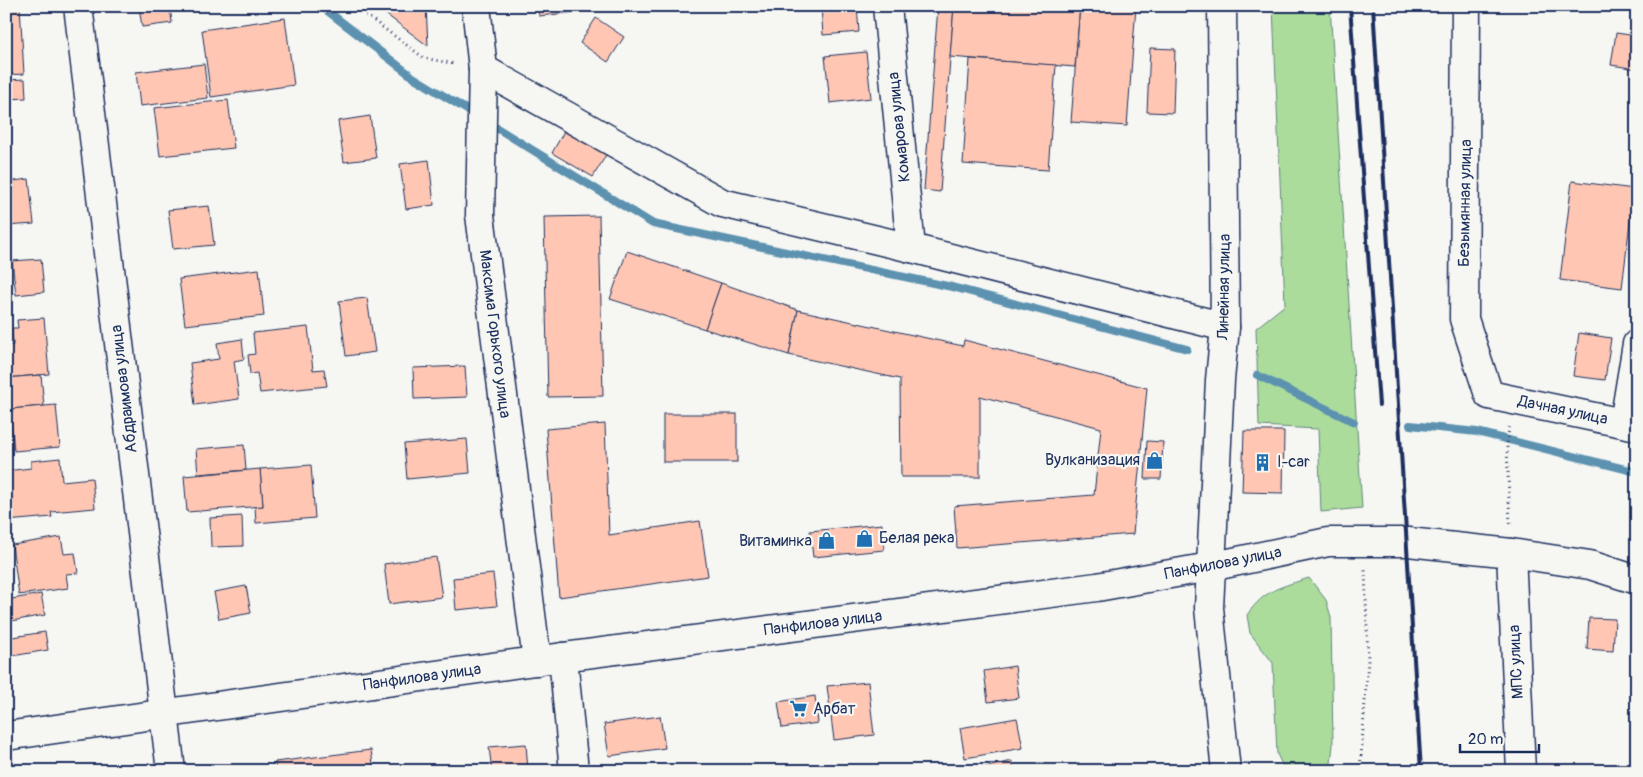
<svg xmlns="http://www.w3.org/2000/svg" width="1643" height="777" font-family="Pangolin,sans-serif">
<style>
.green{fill:#abdc9c;stroke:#63867d}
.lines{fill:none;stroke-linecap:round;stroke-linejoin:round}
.stream{stroke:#5c92b0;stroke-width:8}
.building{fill:#ffc7b3;stroke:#1b2f5e}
.minor-casing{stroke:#1b2f5e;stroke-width:31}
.path{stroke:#1b2f5e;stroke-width:3;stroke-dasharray:1 4;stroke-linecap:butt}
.minor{stroke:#f6f6f2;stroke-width:28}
.rail{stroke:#1b2f5e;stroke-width:4}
.labels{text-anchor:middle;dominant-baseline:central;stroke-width:4.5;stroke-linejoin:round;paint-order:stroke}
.street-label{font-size:16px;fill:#1b2f5e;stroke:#f6f6f2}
.poi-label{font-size:16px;fill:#1b2f5e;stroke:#f6f6f2;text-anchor:start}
</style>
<rect width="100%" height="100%" fill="#f6f6f2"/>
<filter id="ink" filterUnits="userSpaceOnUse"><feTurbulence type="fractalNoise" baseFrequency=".02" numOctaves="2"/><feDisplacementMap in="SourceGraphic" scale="10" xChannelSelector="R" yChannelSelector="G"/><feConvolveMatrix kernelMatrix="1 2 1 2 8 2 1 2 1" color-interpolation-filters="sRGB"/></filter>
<g filter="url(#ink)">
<g class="green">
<polygon points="1273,6 1330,6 1362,508 1321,512 1318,429 1259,426 1256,328 1285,305"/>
<path d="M 1309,578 L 1326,600 L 1331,617 L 1333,745 L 1331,763 L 1324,771 L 1285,771 L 1277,754 L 1273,663 L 1250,633 L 1247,615 C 1265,589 1281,587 1309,578 Z"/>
</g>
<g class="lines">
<g class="stream">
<polyline points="321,6 413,77 477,116"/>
<polyline points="487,122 653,224 952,287 1187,349"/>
<polyline points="1257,375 1354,422"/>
<polyline points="1410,425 1477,432 1637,472"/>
</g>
</g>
<g class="building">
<polygon points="6,6 20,6 24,74 6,75"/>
<polygon points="139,6 170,6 172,23 142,27"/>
<polygon points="375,6 426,6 428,46"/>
<polygon points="538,6 576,6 577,12 539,16"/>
<polygon points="821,6 857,6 859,32 823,35"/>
<polygon points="938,6 954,6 940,192 924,190"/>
<polygon points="954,6 1080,6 1075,67 950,57"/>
<polygon points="1080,6 1136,6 1127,126 1071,122"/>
<polygon points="1631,6 1637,6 1637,11 1630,10"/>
<polygon points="285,18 294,85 211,97 202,30"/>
<polygon points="596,18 624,37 608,62 580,43"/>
<polygon points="1616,33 1637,36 1637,69 1611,65"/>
<polygon points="1150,48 1175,49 1173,113 1147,112"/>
<polygon points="866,52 871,98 830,103 825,56"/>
<polygon points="970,59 1056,65 1048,170 963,164"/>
<polygon points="204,64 208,98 140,106 136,72"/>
<polygon points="25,79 26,98 8,99 9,104 6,105 6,80"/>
<polygon points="228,100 234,148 160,156 154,108"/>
<polygon points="370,116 376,158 344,162 338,121"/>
<polygon points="567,126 609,150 593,177 552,153"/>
<polygon points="429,160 434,205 406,209 400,164"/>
<polygon points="29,179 34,224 6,226 6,182"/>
<polygon points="1572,181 1634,189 1622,288 1560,280"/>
<polygon points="209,206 214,245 173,249 168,210"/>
<polygon points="599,216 603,396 548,397 544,217"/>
<polygon points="627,251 721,283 705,329 610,299"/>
<polygon points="41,259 44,292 16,295 12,261"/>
<polygon points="259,269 264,316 185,325 179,279"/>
<polygon points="721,283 798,310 789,355 705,329"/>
<polygon points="367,298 375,352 346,356 339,301"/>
<polygon points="798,310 963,346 964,340 1147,388 1133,534 957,548 954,506 1094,495 1101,428 980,396 980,477 901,477 900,379 789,355"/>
<polygon points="44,318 49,374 6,378 6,346 13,345 12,328 18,328 17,320"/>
<polygon points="308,327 313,370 324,369 327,386 260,393 257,373 250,374 248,355 255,354 253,333"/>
<polygon points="1579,333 1611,338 1605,380 1573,376"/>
<polygon points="242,339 244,359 234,361 239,399 195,405 190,363 219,359 217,343"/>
<polygon points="465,366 467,397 414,399 413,368"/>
<polygon points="41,375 44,406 10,409 14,448 6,449 6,378"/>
<polygon points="56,405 60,447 14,451 10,409"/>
<rect x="663" y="414" width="74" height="48"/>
<polygon points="605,424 609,535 700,521 708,576 559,597 546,429"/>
<polygon points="1244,431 1284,431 1283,493 1242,492"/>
<polygon points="467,439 470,473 407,479 404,444"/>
<polygon points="1147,441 1163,442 1161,479 1145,479"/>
<polygon points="244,445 246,470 198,474 196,449"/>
<polygon points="60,458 62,481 92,478 95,508 51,512 52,517 6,521 6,471 31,468 31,461"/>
<polygon points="311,465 315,518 256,523 255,506 263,506 260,469"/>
<polygon points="260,469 263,506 187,512 184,476"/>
<polygon points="242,516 243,546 211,547 210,518"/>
<polygon points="882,524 884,550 813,557 810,531"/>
<polygon points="61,537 64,554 75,553 78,573 66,574 68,588 19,595 12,545"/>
<polygon points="436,557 442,597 389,604 384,564"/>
<polygon points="493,574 497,606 456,610 453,578"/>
<polygon points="246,586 251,613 219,619 214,592"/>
<polygon points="41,594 45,615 6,622 6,600"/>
<polygon points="1589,618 1615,619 1613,651 1587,649"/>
<polygon points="45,632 48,650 6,657 6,638"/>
<polygon points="1015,666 1019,698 988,702 984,671"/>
<polygon points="868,682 874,735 834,740 827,686"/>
<polygon points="815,696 818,723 782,728 778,702"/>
<polygon points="660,716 665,748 609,756 604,724"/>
<polygon points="1017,718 1023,748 965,758 960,728"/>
<polygon points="526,744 528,771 492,771 489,747"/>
<polygon points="371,750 374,771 276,771 275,762"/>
<polygon points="1012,761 1014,771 971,771"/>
</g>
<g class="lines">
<defs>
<g id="minor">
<polyline points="78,6 171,771"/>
<polyline points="476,6 483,69 480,215 537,661"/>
<polyline points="887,6 911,248"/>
<polyline points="1222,6 1225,327 1220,380 1209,608 1226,771"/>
<polyline points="1466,6 1464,319 1489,395 1637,426"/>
<polyline points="483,69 722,203 911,248 1225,327"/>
<polyline points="1624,423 1637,344"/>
<polyline points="1511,553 1521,771"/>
<polyline points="563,657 574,771"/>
<polyline points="6,736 563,657 1097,587 1210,567 1328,542 1408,542 1511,553 1590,565 1637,580"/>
</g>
</defs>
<use href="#minor" class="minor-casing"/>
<g class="path">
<polyline points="354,6 424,58 455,64"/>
<polyline points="1509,427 1507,445 1510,526"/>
<polyline points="1360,771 1368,660 1365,569"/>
</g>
<use href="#minor" class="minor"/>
<g class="rail">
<polyline points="1350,6 1379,405"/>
<polyline points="1373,6 1421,771"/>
</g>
</g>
</g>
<defs>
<symbol id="shop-bare" viewBox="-9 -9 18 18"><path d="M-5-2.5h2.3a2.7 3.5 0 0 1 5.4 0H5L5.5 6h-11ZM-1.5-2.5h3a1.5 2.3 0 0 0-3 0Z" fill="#1f6fb2" stroke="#f6f6f2" stroke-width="2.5" paint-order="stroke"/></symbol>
<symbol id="building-bare" viewBox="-9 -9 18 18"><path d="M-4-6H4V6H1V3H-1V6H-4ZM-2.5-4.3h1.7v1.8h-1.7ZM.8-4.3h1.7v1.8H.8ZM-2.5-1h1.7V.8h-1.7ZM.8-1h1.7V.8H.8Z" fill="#1f6fb2" stroke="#f6f6f2" stroke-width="2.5" paint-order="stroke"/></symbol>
<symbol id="supermarket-bare" viewBox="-9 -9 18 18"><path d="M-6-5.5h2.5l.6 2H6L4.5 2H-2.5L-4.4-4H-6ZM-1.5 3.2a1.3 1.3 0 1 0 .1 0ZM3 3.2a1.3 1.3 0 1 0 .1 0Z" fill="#1f6fb2" stroke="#f6f6f2" stroke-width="2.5" paint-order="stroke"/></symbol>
</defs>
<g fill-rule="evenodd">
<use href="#shop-bare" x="1142" y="448" width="25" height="25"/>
<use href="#building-bare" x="1250" y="450" width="25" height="25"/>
<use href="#shop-bare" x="852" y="526" width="25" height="25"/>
<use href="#shop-bare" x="814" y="528" width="25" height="25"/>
<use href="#supermarket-bare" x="786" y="696" width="25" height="25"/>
</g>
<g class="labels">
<g class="street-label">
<text transform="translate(899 127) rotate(-96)">Комарова улица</text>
<text transform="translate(1465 203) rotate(-89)">Безымянная улица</text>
<text transform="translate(1224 287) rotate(-89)">Линейная улица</text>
<text transform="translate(495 334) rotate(83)">Максима Горького улица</text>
<text transform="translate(124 389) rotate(-97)">Абдраимова улица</text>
<text transform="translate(1563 410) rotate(12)">Дачная улица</text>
<text transform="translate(1223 563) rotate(-11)">Панфилова улица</text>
<text transform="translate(823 623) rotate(-7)">Панфилова улица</text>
<text transform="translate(1516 662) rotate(-93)">МПС улица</text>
<text transform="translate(422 677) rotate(-8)">Панфилова улица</text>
</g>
<g class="poi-label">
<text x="1140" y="460" text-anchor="end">Вулканизация</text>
<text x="1277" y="462">I-car</text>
<text x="879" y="538">Белая река</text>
<text x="812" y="541" text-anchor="end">Витаминка</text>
<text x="813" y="709">Арбат</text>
</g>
</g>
<rect width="1643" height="777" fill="none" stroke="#f6f6f2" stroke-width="25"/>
<rect x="12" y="12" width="1618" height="752" fill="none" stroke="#1b2f5e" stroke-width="2" filter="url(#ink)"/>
<path d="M1460 744v8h79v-8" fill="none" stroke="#1b2f5e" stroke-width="2.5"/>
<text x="1468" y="744" font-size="15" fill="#1b2f5e" stroke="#f6f6f2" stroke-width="4" paint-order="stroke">20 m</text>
</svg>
